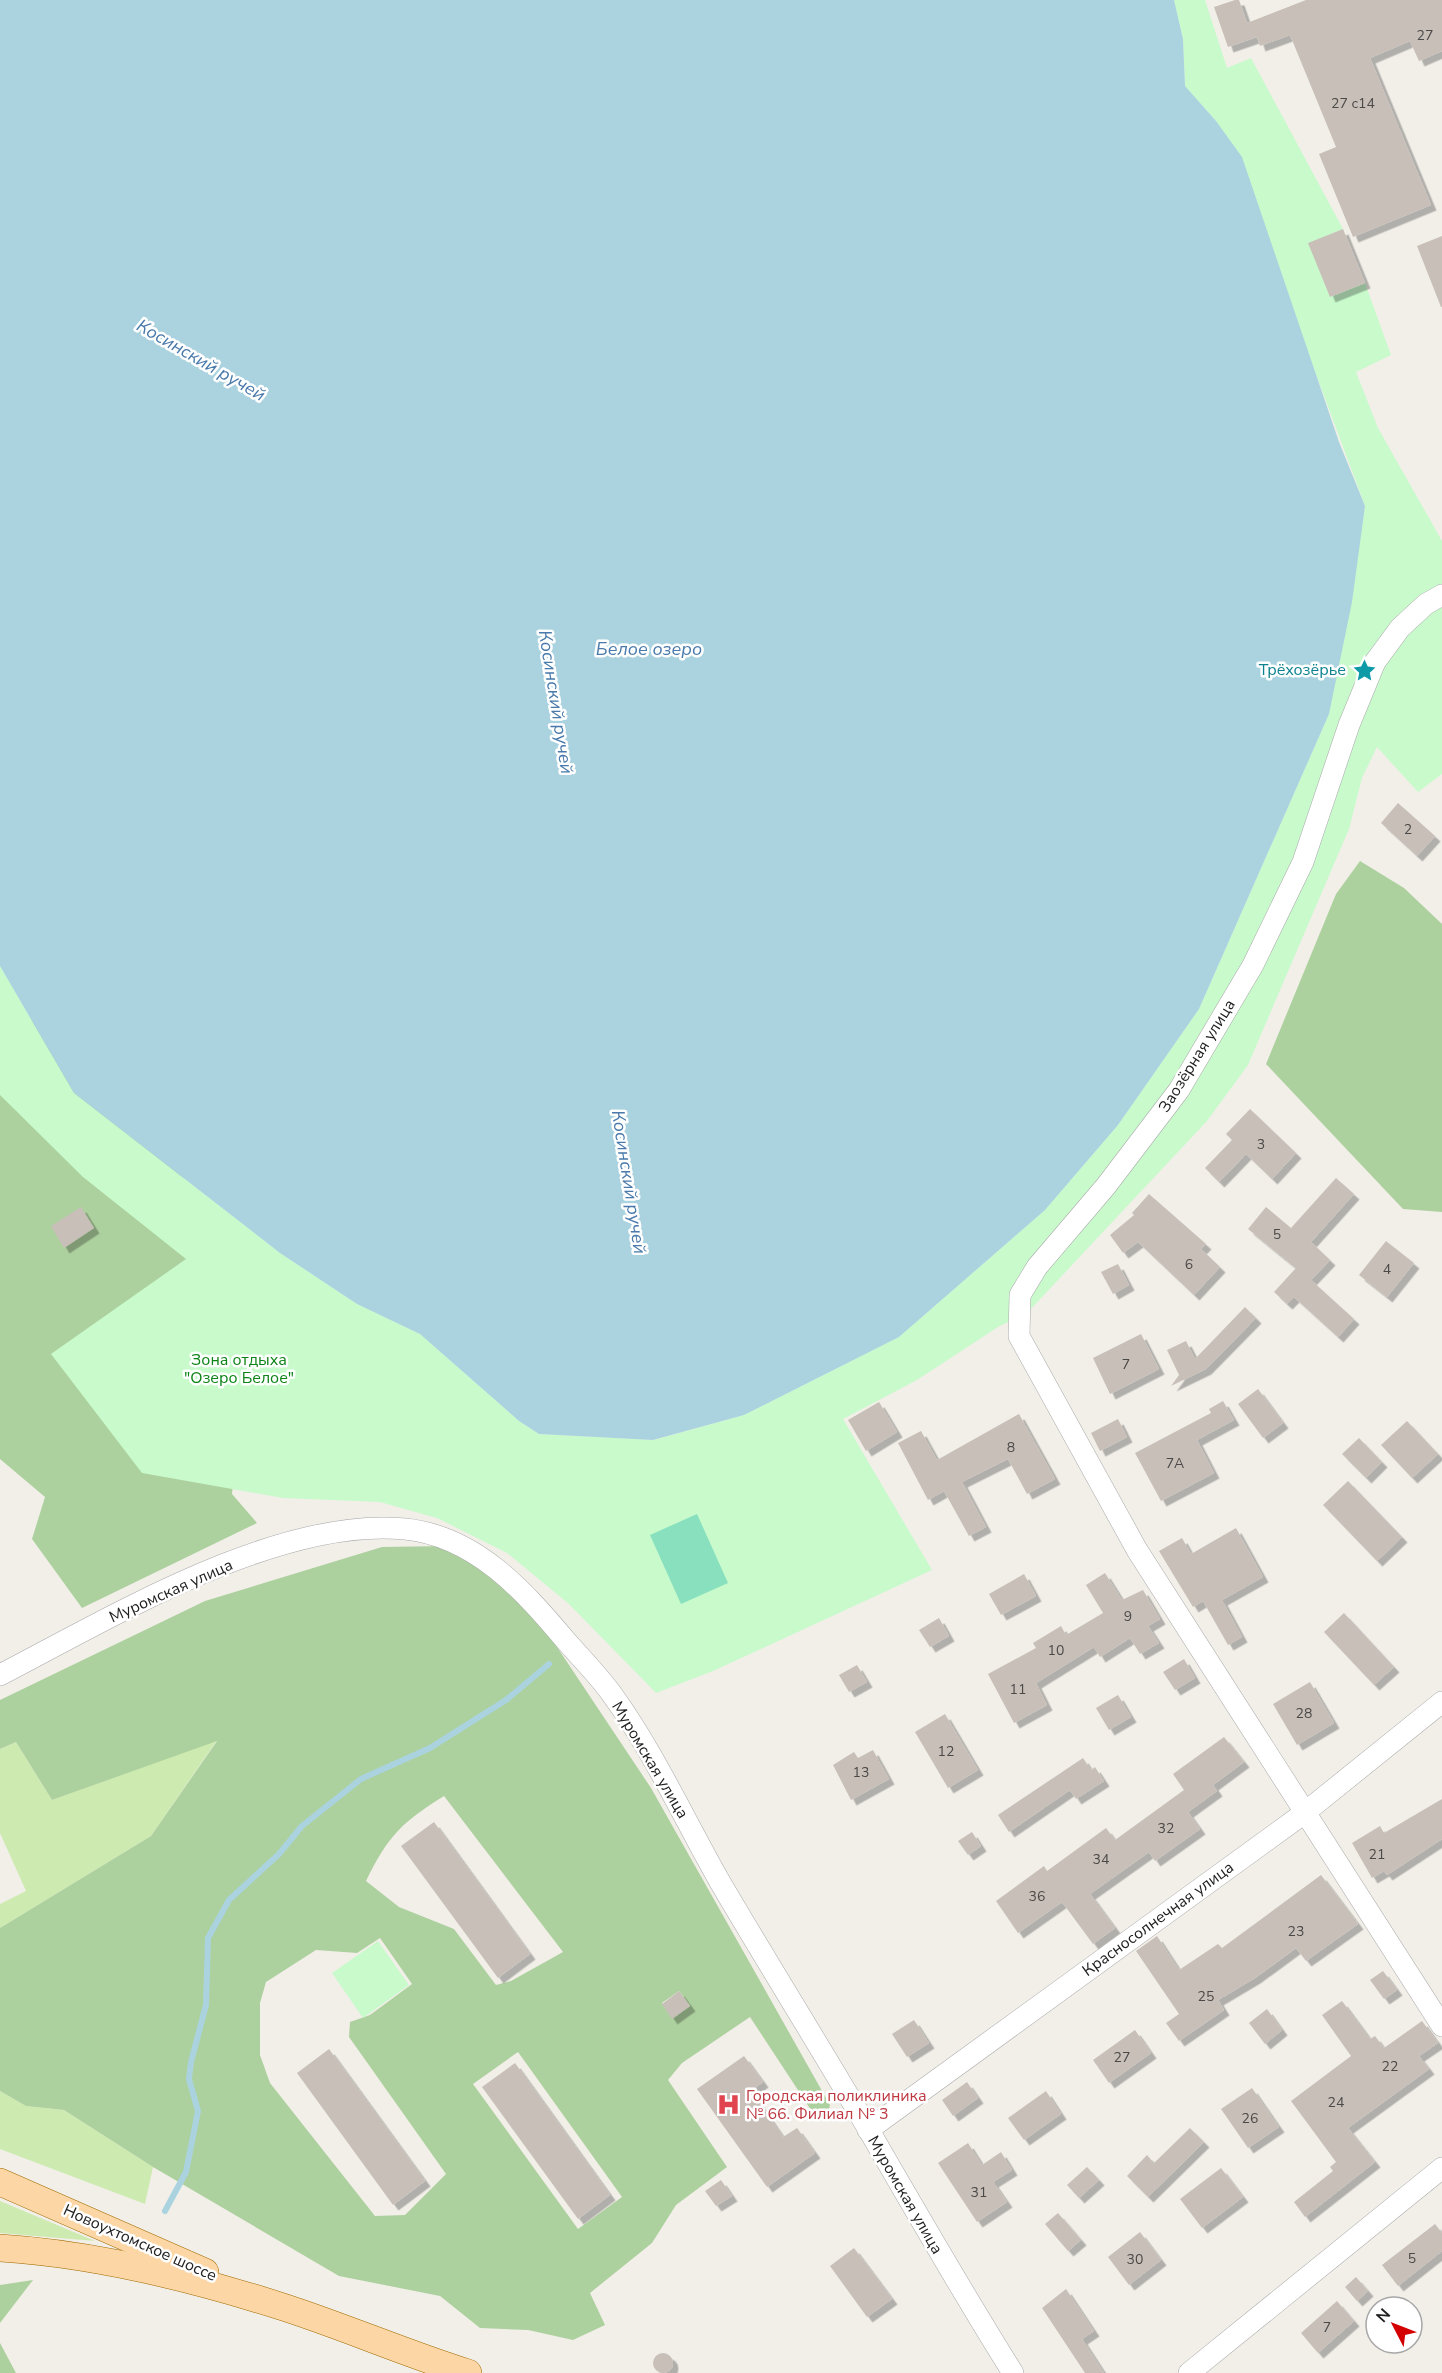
<svg xmlns="http://www.w3.org/2000/svg" width="1442" height="2373" font-family="'Nunito Sans',sans-serif">
<style>
.grass{fill:#cdebb0}
.forest{fill:#add19e;fill-rule:evenodd}
.park{fill:#c8facc}
.pitch{fill:#88e0be}
.water{fill:#aad3df}
.lines{fill:none;stroke-linecap:round;stroke-linejoin:round}
.stream{stroke:#aad3df;stroke-width:6}
.building{fill:#c7bfb8;filter:url(#shadow)}
.minor-casing{stroke:#a9a9a9;stroke-width:22}
.major-casing{stroke:#a06b00;stroke-width:28}
.minor{stroke:#fff;stroke-width:21}
.major{stroke:#fcd6a4;stroke-width:27}
.labels{text-anchor:middle;dominant-baseline:central;stroke-width:5;stroke-linejoin:round;paint-order:stroke}
.number-label{font-size:14px;fill:#4b4948}
.culture-label{font-size:16px;fill:#0d838f;stroke:#fff;text-anchor:end}
.street-label{font-size:16px;fill:#222;stroke:#fff}
.park-label{font-size:16px;fill:#0c8416;stroke:#fff}
.health-label{font-size:16px;fill:#be3a42;stroke:#fff;text-anchor:start}
.water-label{font-size:18px;font-style:italic;fill:#4a7aab;stroke:#fff}
</style>
<defs>
<filter id="shadow"><feDropShadow dx="5.5" dy="5.5" stdDeviation="0" flood-color="#0004"/></filter>
</defs>
<rect width="100%" height="100%" fill="#f2efe9"/>
<g class="grass">
<polygon points="217,1740 151,1836 0,1928 0,1904 26,1891 0,1833 0,1749 16,1742 52,1800"/>
<polygon points="0,2091 26,2106 64,2110 153,2167 145,2204 0,2149"/>
<polygon points="0,2201 95,2241 0,2233"/>
</g>
<g class="forest">
<polygon points="1360,861 1404,888 1442,924 1442,1212 1403,1209 1266,1064 1336,894"/>
<polygon points="0,987 208,1204 235,1462 232,1494 257,1523 82,1608 32,1539 45,1497 0,1459"/>
<path d="M 446,1546 L 499,1582 L 545,1629 L 651,1788 L 830,2105 L 827,2119 L 815,2116 L 750,2017 L 682,2063 L 668,2080 L 727,2167 L 676,2205 L 652,2243 L 590,2293 L 605,2325 L 573,2340 L 528,2330 L 480,2328 L 440,2296 L 339,2276 L 153,2167 L 64,2110 L 26,2106 L 0,2091 L 0,1928 L 151,1836 L 217,1741 L 52,1800 L 16,1742 L 0,1749 L 0,1700 L 205,1601 L 382,1547 ZM 444,1796 L 563,1952 L 511,1981 L 496,1985 L 454,1929 L 399,1907 L 366,1881 C 388,1836 402,1822 444,1796 ZM 380,1938 L 412,1984 L 370,2015 L 350,2022 L 349,2037 L 446,2174 L 405,2215 L 375,2216 L 270,2083 L 260,2055 L 260,2003 L 266,1982 L 316,1950 L 357,1953 ZM 679,1991 L 690,2006 L 672,2018 L 662,2003 ZM 518,2052 L 622,2197 L 578,2229 L 473,2084 Z"/>
<polygon points="33,2280 0,2323 0,2285"/>
<polygon points="0,2343 16,2373 0,2373"/>
</g>
<g class="park">
<polygon points="1174,0 1205,0 1227,68 1251,58 1343,229 1309,243 1330,297 1365,283 1391,355 1356,372 1378,428 1442,541 1442,774 1418,792 1377,747 1362,778 1349,829 1248,1065 1207,1121 1028,1312 998,1327 917,1380 843,1419 932,1570 713,1671 656,1693 569,1604 507,1553 437,1518 380,1502 283,1498 142,1473 51,1354 186,1259 83,1177 0,1095 0,966 74,1093 280,1253 357,1304 420,1334 519,1421 539,1434 654,1440 744,1415 899,1337 1045,1210 1118,1125 1199,1009 1329,714 1365,506 1311,361 1216,121 1185,86 1183,39"/>
<polygon points="378,1941 409,1985 363,2018 332,1973"/>
</g>
<polygon class="pitch" points="697,1514 728,1583 681,1604 650,1535"/>
<polygon class="water" points="0,0 1174,0 1183,39 1185,86 1216,121 1242,157 1339,442 1365,506 1352,602 1329,714 1199,1009 1118,1125 1045,1210 899,1337 744,1415 653,1440 539,1434 519,1421 420,1334 357,1304 280,1253 74,1093 0,966"/>
<g class="lines">
<polyline class="stream" points="165,2211 186,2172 198,2111 189,2079 191,2062 206,2005 208,1938 229,1900 279,1854 302,1826 361,1779 430,1748 506,1700 549,1664"/>
</g>
<g class="building">
<polygon points="1235,0 1239,0 1247,23 1306,0 1442,0 1442,51 1419,61 1410,41 1370,58 1431,205 1353,237 1319,154 1336,147 1290,35 1260,46 1257,37 1228,47 1214,7"/>
<polygon points="1343,229 1365,283 1330,297 1308,243"/>
<polygon points="1442,236 1442,307 1441,307 1417,246"/>
<polygon points="1398,803 1435,836 1417,856 1381,823"/>
<polygon points="1250,1109 1296,1153 1272,1179 1246,1154 1219,1182 1205,1168 1232,1140 1226,1134"/>
<polygon points="1336,1178 1354,1194 1311,1242 1330,1260 1311,1280 1354,1319 1338,1337 1294,1297 1287,1304 1274,1292 1296,1268 1248,1229 1266,1207 1291,1228"/>
<polygon points="1149,1194 1206,1244 1201,1249 1220,1267 1194,1295 1138,1242 1123,1253 1110,1235 1134,1215 1132,1213"/>
<polygon points="81,1207 94,1228 64,1248 51,1226"/>
<polygon points="1386,1241 1414,1263 1387,1297 1359,1275"/>
<polygon points="1118,1264 1129,1285 1113,1294 1101,1272"/>
<polygon points="1245,1307 1256,1318 1206,1369 1171,1386 1179,1375 1167,1350 1186,1341 1195,1359"/>
<polygon points="1141,1334 1159,1369 1110,1394 1093,1358"/>
<polygon points="1258,1389 1283,1423 1263,1438 1238,1404"/>
<polygon points="1223,1401 1234,1420 1197,1440 1214,1473 1161,1501 1135,1453 1211,1413 1209,1409"/>
<polygon points="879,1402 897,1432 866,1451 848,1420"/>
<polygon points="1019,1414 1055,1479 1027,1494 1008,1459 962,1482 986,1527 969,1536 944,1491 928,1500 898,1443 921,1431 937,1460"/>
<polygon points="1118,1419 1127,1437 1100,1451 1091,1433"/>
<polygon points="1407,1421 1438,1454 1412,1478 1381,1445"/>
<polygon points="1359,1438 1382,1462 1366,1478 1342,1454"/>
<polygon points="1348,1481 1402,1537 1377,1561 1323,1505"/>
<polygon points="1236,1528 1263,1577 1222,1600 1242,1637 1228,1645 1203,1601 1193,1607 1159,1551 1182,1538 1191,1554"/>
<polygon points="1105,1573 1122,1600 1143,1590 1160,1619 1148,1626 1159,1643 1140,1654 1130,1638 1100,1657 1094,1647 1036,1683 1047,1705 1014,1723 988,1674 1036,1648 1033,1643 1061,1626 1066,1635 1103,1613 1086,1585"/>
<polygon points="1024,1574 1036,1596 1001,1615 989,1594"/>
<polygon points="1344,1613 1394,1667 1374,1685 1324,1632"/>
<polygon points="939,1618 949,1636 930,1647 919,1630"/>
<polygon points="1184,1659 1195,1678 1175,1690 1163,1672"/>
<polygon points="857,1665 867,1682 849,1692 839,1675"/>
<polygon points="1310,1682 1334,1723 1297,1745 1273,1704"/>
<polygon points="1118,1695 1131,1717 1109,1730 1096,1708"/>
<polygon points="945,1714 978,1770 948,1788 915,1732"/>
<polygon points="1224,1737 1244,1762 1213,1785 1217,1791 1188,1812 1200,1829 1155,1861 1149,1852 1090,1894 1115,1928 1093,1944 1062,1902 1018,1933 996,1901 1044,1866 1047,1871 1106,1828 1115,1840 1184,1790 1173,1774"/>
<polygon points="873,1750 889,1779 851,1800 833,1765 854,1752 858,1758"/>
<polygon points="1083,1758 1091,1770 1095,1767 1104,1781 1076,1799 1070,1790 1009,1832 998,1815"/>
<polygon points="1442,1799 1442,1839 1387,1875 1384,1871 1372,1878 1352,1843 1380,1826 1384,1833"/>
<polygon points="434,1822 530,1954 498,1978 401,1846"/>
<polygon points="972,1832 981,1846 968,1855 958,1841"/>
<polygon points="1321,1875 1358,1924 1306,1961 1296,1948 1255,1978 1218,2000 1224,2010 1179,2041 1166,2023 1179,2014 1136,1951 1157,1936 1179,1970 1218,1944 1222,1948"/>
<polygon points="1383,1971 1397,1990 1384,1999 1370,1980"/>
<polygon points="679,1991 690,2006 672,2019 662,2004"/>
<polygon points="1342,2001 1370,2039 1375,2036 1384,2048 1422,2021 1438,2043 1419,2056 1429,2069 1348,2128 1375,2162 1305,2217 1294,2202 1333,2171 1330,2167 1336,2162 1291,2101 1351,2056 1322,2015"/>
<polygon points="1267,2009 1282,2030 1265,2044 1249,2023"/>
<polygon points="914,2020 929,2043 907,2057 892,2034"/>
<polygon points="1135,2030 1151,2053 1109,2083 1093,2060"/>
<polygon points="329,2049 425,2181 393,2205 297,2073"/>
<polygon points="744,2056 763,2082 751,2091 783,2137 797,2128 815,2153 767,2187 697,2089"/>
<polygon points="515,2063 610,2195 578,2219 482,2087"/>
<polygon points="967,2082 978,2098 953,2116 942,2100"/>
<polygon points="1252,2088 1279,2127 1248,2148 1221,2109"/>
<polygon points="1046,2091 1061,2114 1024,2140 1008,2118"/>
<polygon points="1190,2128 1204,2142 1148,2197 1127,2176 1147,2155 1154,2163"/>
<polygon points="968,2143 982,2165 1001,2152 1012,2170 993,2182 1007,2202 977,2222 938,2163"/>
<polygon points="1087,2167 1099,2180 1079,2198 1067,2185"/>
<polygon points="1221,2168 1243,2197 1202,2228 1180,2199"/>
<polygon points="721,2180 732,2196 716,2206 705,2191"/>
<polygon points="1058,2213 1081,2240 1068,2251 1045,2224"/>
<polygon points="1435,2224 1442,2233 1442,2251 1398,2286 1382,2265"/>
<polygon points="1140,2232 1161,2260 1129,2285 1108,2257"/>
<polygon points="854,2248 892,2299 867,2317 830,2266"/>
<polygon points="1356,2277 1368,2291 1357,2301 1345,2287"/>
<polygon points="1066,2289 1094,2331 1082,2339 1104,2373 1085,2373 1042,2308"/>
<polygon points="1337,2301 1354,2321 1318,2353 1301,2333"/>
<circle cx="663" cy="2363" r="10"/>
</g>
<g class="lines">
<defs>
<g id="minor">
<polyline points="1442,595 1426,604 1400,628 1375,662 1349,725 1303,862 1253,965 1179,1090 1106,1186 1037,1267 1020,1295 1019,1336 1137,1550 1442,2026"/>
<path d="M 0,1675 C 110,1618 279,1516 405,1529 C 476,1536 524,1591 567,1642 C 582,1659 598,1675 611,1693 C 654,1752 684,1819 720,1882 C 768,1964 819,2045 867,2127 C 915,2210 962,2292 1013,2373"/>
<polyline points="868,2130 1303,1814 1442,1702"/>
<polyline points="1189,2373 1442,2168"/>
</g>
<g id="major">
<polyline points="0,2182 205,2272"/>
<path d="M 0,2248 C 95,2254 189,2277 280,2306 C 343,2326 404,2353 468,2373"/>
</g>
</defs>
<use href="#minor" class="minor-casing"/>
<use href="#major" class="major-casing"/>
<use href="#minor" class="minor"/>
<use href="#major" class="major"/>
</g>
<defs>
<symbol id="sight-bare" viewBox="-9 -9 18 18"><path d="M0-6L1.8-2.2L6-1.7L2.9 1.2L3.7 5.4L0 3.3L-3.7 5.4L-2.9 1.2L-6-1.7L-1.8-2.2Z" fill="#0f9aa8" stroke="#fff" stroke-width="2.5" paint-order="stroke"/></symbol>
<symbol id="hospital-bare" viewBox="-9 -9 18 18"><path d="M-5-5h3v3.5h4V-5h3V5h-3V1.5h-4V5h-3Z" fill="#e0444e" stroke="#fff" stroke-width="2.5" paint-order="stroke"/></symbol>
</defs>
<g fill-rule="evenodd">
<use href="#sight-bare" x="1348" y="654" width="33" height="33"/>
<use href="#hospital-bare" x="712" y="2088" width="33" height="33"/>
</g>
<g class="labels">
<g class="number-label">
<text x="1425" y="35">27</text>
<text x="1353" y="103">27 с14</text>
<text x="1408" y="829">2</text>
<text x="1261" y="1144">3</text>
<text x="1277" y="1234">5</text>
<text x="1189" y="1264">6</text>
<text x="1387" y="1269">4</text>
<text x="1126" y="1364">7</text>
<text x="1011" y="1447">8</text>
<text x="1175" y="1463">7А</text>
<text x="1128" y="1616">9</text>
<text x="1056" y="1650">10</text>
<text x="1018" y="1689">11</text>
<text x="1304" y="1713">28</text>
<text x="946" y="1751">12</text>
<text x="861" y="1772">13</text>
<text x="1166" y="1828">32</text>
<text x="1377" y="1854">21</text>
<text x="1101" y="1859">34</text>
<text x="1037" y="1896">36</text>
<text x="1296" y="1931">23</text>
<text x="1206" y="1996">25</text>
<text x="1122" y="2057">27</text>
<text x="1390" y="2066">22</text>
<text x="1336" y="2102">24</text>
<text x="1250" y="2118">26</text>
<text x="979" y="2192">31</text>
<text x="1412" y="2258">5</text>
<text x="1135" y="2259">30</text>
<text x="1327" y="2327">7</text>
</g>
<g class="culture-label">
<text x="1346" y="670">Трёхозёрье</text>
</g>
<g class="street-label">
<text transform="translate(1197 1056) rotate(-58)">Заозёрная улица</text>
<text transform="translate(171 1591) rotate(-24)">Муромская улица</text>
<text transform="translate(650 1760) rotate(59)">Муромская улица</text>
<text transform="translate(1158 1919) rotate(-36)">Красносолнечная улица</text>
<text transform="translate(905 2195) rotate(60)">Муромская улица</text>
<text transform="translate(140 2243) rotate(24)">Новоухтомское шоссе</text>
</g>
<g class="park-label">
<text x="239" y="1360">Зона отдыха<tspan x="239" dy="18">"Озеро Белое"</tspan></text>
</g>
<g class="health-label">
<text x="746" y="2096">Городская поликлиника<tspan x="746" dy="18">№ 66. Филиал № 3</tspan></text>
</g>
<g class="water-label">
<text transform="translate(201 360) rotate(30)">Косинский ручей</text>
<text x="649" y="649">Белое озеро</text>
<text transform="translate(556 702) rotate(81)">Косинский ручей</text>
<text transform="translate(629 1182) rotate(81)">Косинский ручей</text>
</g>
</g>
<g transform="translate(1394 2325) rotate(312)"><circle r="28" fill="#ffffff" stroke="#a7a7a7" stroke-width="1.5"/>
<path d="M0-4.5L10 22L0 15L-10 22Z" fill="#d40000"/>
<text y="-9" font-size="16" font-weight="bold" text-anchor="middle" fill="#222222">N</text>
</g>
</svg>
